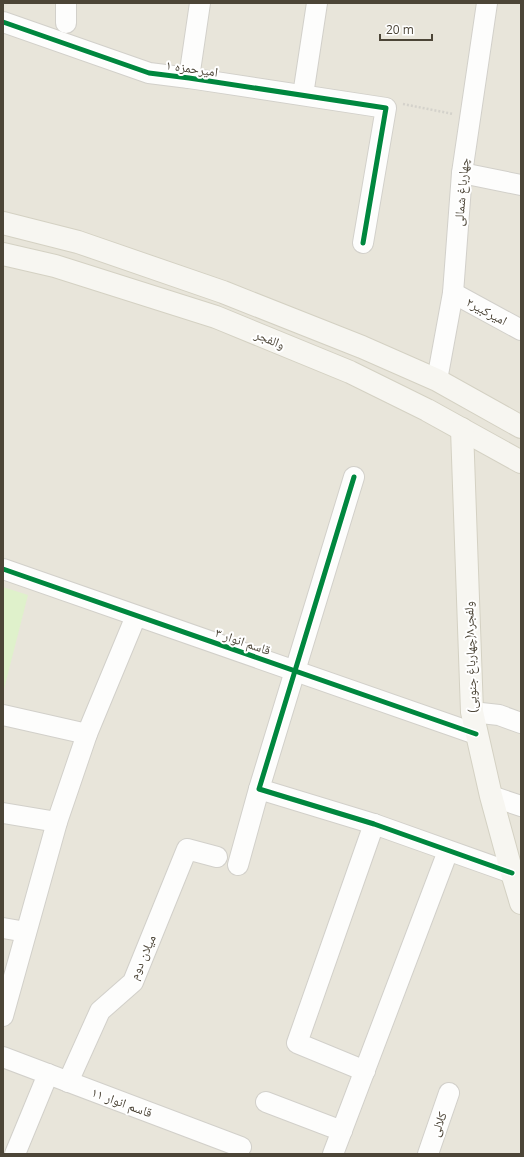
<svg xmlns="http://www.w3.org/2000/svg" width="524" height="1157" font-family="'Open Sans','Noto Naskh Arabic',sans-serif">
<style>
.residential{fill:#e8e5da}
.green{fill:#dff1cb}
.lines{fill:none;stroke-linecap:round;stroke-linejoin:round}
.street-casing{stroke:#d2d0ca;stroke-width:22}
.secondary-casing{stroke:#d4d1c3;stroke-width:24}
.path{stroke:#d4d2cb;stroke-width:2.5;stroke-dasharray:2 2;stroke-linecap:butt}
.street{stroke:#fdfdfc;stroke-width:20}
.secondary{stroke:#f7f6f1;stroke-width:22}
.cycleway-casing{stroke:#fff;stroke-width:8}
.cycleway{stroke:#00873e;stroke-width:5}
.labels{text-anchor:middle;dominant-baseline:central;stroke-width:4;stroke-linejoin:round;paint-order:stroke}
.street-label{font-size:13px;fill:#4c4537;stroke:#fff}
</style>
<rect width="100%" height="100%" fill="#f4f3ed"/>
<rect class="residential" x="3" y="3" width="518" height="1151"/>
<polygon class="green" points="3,587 28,595 3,693"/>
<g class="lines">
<defs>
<g id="street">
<polyline points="3,22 149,73 189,78 386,108 363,243"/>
<polyline points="66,23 66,3"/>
<polyline points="189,78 200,3"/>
<polyline points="303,95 317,3"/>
<polyline points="462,173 521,185"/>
<polyline points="453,293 521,330"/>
<polyline points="437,380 453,293 462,173 487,3"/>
<polyline points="354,477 259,789 374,824 512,873"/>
<polyline points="3,569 476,734"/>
<polyline points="472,712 499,715 521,723"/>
<polyline points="3,715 87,734"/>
<polyline points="491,796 521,806"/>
<polyline points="3,813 57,822"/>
<polyline points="238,865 259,789"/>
<polyline points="3,928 26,932"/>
<polyline points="3,1016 57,822 87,734 136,616"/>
<polyline points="3,1057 241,1147"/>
<polyline points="365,1071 297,1043 374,824"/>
<polyline points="68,1082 100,1011 133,982 187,849 217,857"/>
<polyline points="266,1102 342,1131"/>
<polyline points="15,1154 48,1074"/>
<polyline points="333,1154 448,851"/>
<polyline points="428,1154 449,1093"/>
</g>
<g id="secondary">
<polyline points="3,223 78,242 223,292 362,347 437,380 521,427"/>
<polyline points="3,254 55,266 216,317 350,372 427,410 521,462"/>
<polyline points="462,429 472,712 491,796 512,873 521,903"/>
</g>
</defs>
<use href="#street" class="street-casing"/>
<use href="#secondary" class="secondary-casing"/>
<polyline class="path" points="403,104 453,114"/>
<use href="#street" class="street"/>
<use href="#secondary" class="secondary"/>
<defs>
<g id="cycleway">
<polyline points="3,22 149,73 189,78 386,108 363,243"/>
<polyline points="354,477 259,789 374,824 512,873"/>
<polyline points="3,569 476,734"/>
</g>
</defs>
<use href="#cycleway" class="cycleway-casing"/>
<use href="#cycleway" class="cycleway"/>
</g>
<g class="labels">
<g class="street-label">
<text transform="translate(192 68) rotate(8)">امیرحمزه ۱</text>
<text transform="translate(461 192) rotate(-85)">چهارباغ شمالی</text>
<text transform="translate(487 311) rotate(28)">امیرکبیر۲</text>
<text transform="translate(270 339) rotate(22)">والفجر</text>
<text transform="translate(243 641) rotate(19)">قاسم انوار ۳</text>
<text transform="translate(470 657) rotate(-92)">ولفجر۸(چهارباغ جنوبی)</text>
<text transform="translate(142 957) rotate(-66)">میلان دوم</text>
<text transform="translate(122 1102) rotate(20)">قاسم انوار ۱۱</text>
<text transform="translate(438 1124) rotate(-70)">کلالی</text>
</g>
</g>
<rect width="524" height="1157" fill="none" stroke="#4c4537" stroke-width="8"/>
<path d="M380 34v6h52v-6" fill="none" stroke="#4c4537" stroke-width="2"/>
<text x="386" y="34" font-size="12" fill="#4c4537" stroke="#ffffff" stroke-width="3" paint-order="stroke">20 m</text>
</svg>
